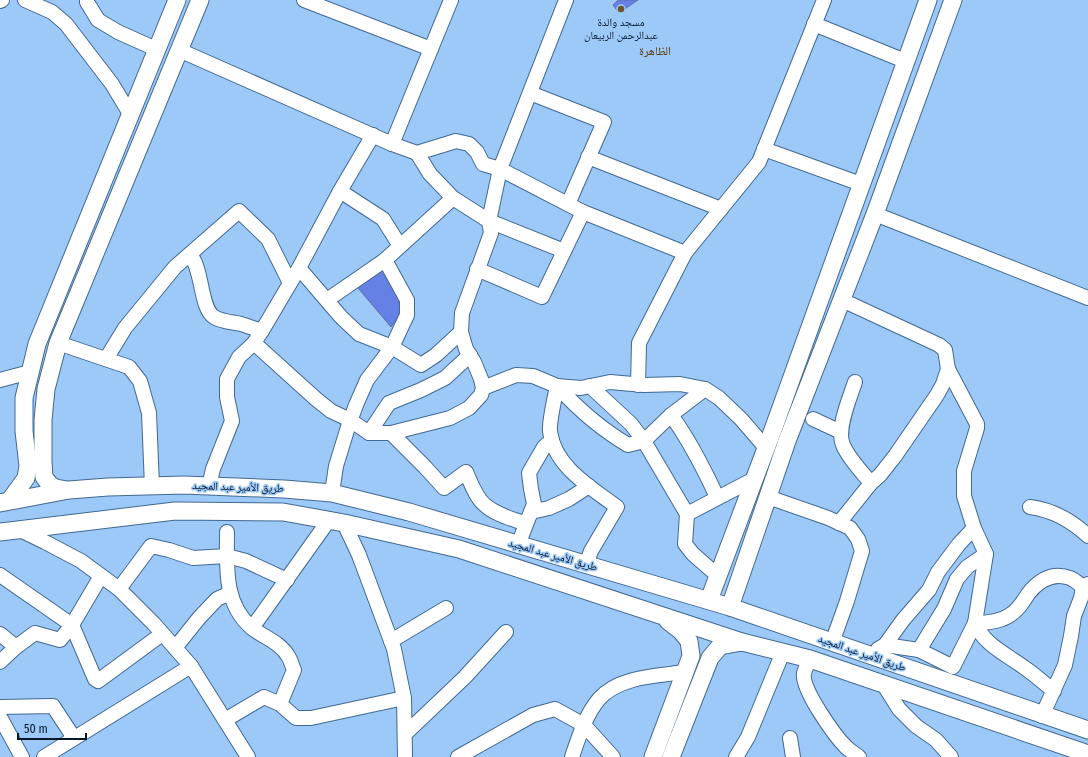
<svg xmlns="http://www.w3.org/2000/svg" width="1088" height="757" font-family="'Fira Sans Condensed','Noto Naskh Arabic',sans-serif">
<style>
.building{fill:#6681e6;stroke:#6070a3}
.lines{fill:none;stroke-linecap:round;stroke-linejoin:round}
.minor-casing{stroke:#406993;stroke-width:16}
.major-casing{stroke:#406993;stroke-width:19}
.minor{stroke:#fff;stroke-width:14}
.major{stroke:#fff;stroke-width:17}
.poi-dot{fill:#715127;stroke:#9dc9f9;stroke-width:1.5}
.labels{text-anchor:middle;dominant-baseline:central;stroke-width:3;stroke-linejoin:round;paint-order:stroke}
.poi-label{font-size:11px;fill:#071728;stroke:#9dc9f9}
.street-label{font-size:11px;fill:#071728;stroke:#9dc9f9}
.neighbourhood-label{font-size:12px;fill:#573400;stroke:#9dc9f9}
</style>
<rect width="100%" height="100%" fill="#9dc9f9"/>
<g class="building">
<polygon points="618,0 638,0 619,13 613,5"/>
<polygon points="380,270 401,298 401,307 398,317 391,327 358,288"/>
</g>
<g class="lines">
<defs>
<g id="minor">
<polyline points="25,0 52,12 66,24 112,84 130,114"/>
<polyline points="87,0 87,2 98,20 118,32 156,49"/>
<polyline points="304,0 431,49"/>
<polyline points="0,1 2,0"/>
<polyline points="814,24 905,61"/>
<polyline points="179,50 392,144 417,153 456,141 469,144 477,152 483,164 500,169 583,212 542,297 477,269"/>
<polyline points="530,93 604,122 568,204"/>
<polyline points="392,144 451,0"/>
<polyline points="764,149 861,184"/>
<polyline points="417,153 430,174 453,198 489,221 564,251"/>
<polyline points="588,157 721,209"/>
<polyline points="340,191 383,219 400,246"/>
<polyline points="583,212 685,253 759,162 824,0"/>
<polyline points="875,214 1088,298"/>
<path d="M 190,254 C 203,270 200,308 214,317 C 222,322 233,322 241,324 C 248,326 255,329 262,331"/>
<polyline points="299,268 341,317 359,334 392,347 421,365 436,355 461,332"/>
<polyline points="327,300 385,260 453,198"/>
<polyline points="58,343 129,367 140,381 149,413 152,486"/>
<polyline points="254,343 316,399 331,411 350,420 369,433 391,433 450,418 469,408 481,395 483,388 481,379 474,362 466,349 461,332 462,313 491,233 489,221 500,169 566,0"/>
<polyline points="106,359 125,328 175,267 239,211 268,239 290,283"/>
<path d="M 948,369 L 977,424 L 977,428 L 964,471 L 964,496 L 974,528 L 986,554 L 975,623 C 984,645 1006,654 1025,668 C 1035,675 1044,683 1054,691"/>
<polyline points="0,380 30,372"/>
<path d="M 855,382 C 850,397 836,430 843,445 C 849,459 861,471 871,483"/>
<polyline points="638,385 639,343 685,253"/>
<path d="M 557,386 C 555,397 549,421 550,431 C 554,467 592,488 617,507 L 591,551 L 586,565"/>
<path d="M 557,386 C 578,409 601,429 628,445 L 644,441 L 671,415 L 705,389"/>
<polyline points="590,386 631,424 644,441 687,514 685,544 693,554 718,576"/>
<polyline points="483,388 516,375 533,376 557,386 581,388 610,382 644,385 680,384 705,389 719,398 741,419 766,448"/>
<path d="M 671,415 C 690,441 704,469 717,497"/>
<polyline points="813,419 841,432"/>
<polyline points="369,433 389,403 421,390 445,378 470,355"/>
<path d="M 391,433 L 425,467 L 444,488 L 466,472 C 471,483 476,498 485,505 C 496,515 513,519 526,524"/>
<polyline points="209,486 213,469 232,421 227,397 227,379 239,357 254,343 266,324 299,268 340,191 373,135"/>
<polyline points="332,493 336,466 348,427 356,405 367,380 392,347 407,315 407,300 385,260"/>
<polyline points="768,497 828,518 850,528 858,539 862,551 847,601 832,643"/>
<path d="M 1030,507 C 1053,510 1071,520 1088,536"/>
<polyline points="531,512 549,508 569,499 589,486"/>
<polyline points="687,514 754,479"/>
<polyline points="344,523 359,555 394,649 404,698 405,757"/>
<polyline points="839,523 871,483 880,475 895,456 937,395 943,384 948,369 945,350 939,345 842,300"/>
<polyline points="18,529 45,542 81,561 119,589 154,624 191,666 248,757"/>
<path d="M 227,532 C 227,565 223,604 252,628 C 263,637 280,642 288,656 C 291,660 292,666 294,670 L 280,704"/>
<polyline points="518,545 534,504 531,489 529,473 544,447 552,440"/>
<polyline points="0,575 72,625 101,576"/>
<polyline points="119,589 151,546 169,550 193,558 227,556 246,561 287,580"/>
<polyline points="252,628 329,520"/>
<polyline points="0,634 16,647"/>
<polyline points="391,641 446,608"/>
<path d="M 885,645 L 919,650 L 953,667 L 975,623 C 986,623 1000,622 1010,615 C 1018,610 1023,602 1028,594 C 1039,580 1053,572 1070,578 C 1075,580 1079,584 1083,587"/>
<polyline points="175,648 199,618 217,599 230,593"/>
<polyline points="878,649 885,645 903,620 929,590 938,572 959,544 974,528"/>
<polyline points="919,650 944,609 957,579 967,567 986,554"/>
<path d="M 810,659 C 808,663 805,669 804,673 C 801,689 835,736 846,747 C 850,751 855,754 859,757"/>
<polyline points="0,662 16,647 35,633 60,640 72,625 95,679 98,681 162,634"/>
<polyline points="884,685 899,709 916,726 936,740 951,757"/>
<polyline points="0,707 53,706 74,738"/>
<polyline points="1042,716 1065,665 1071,636 1074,616 1081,598 1083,587 1088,584"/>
<polyline points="0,717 22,757"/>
<polyline points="225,720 264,697 280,704 296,718 311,718 404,698"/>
<polyline points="405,734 465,677 506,632"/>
<polyline points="790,738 793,757"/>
<polyline points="44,757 191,666"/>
<polyline points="458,757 533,715 555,709 584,725 613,757"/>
<path d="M 572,757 C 578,739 586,714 599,699 C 619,676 658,676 685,672"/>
<polyline points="736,757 748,737 783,652"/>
</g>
<g id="major">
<polyline points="67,490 56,488 50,485 44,477 43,462 43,420 46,389 58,343 200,0"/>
<polyline points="10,500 26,478 28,466 24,431 24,398 37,344 177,0"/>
<polyline points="0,503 69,490 108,487 184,485 284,489 332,493 409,512 730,607 1088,730"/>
<polyline points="0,532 175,511 283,512 344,523 459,549 742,642 810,659 1088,754"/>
<polyline points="709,600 774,427 928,0"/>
<polyline points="730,607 787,441 875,214 953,0"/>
<polyline points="653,757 691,656 689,641 681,631 668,621"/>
<polyline points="671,757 710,658 720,646 742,642"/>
</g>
</defs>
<use href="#minor" class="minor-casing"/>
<use href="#major" class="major-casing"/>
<use href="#minor" class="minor"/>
<use href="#major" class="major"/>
</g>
<circle class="poi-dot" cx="621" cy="9" r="4"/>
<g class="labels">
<g class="poi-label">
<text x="621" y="22">مسجد والدة<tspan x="621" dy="13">عبدالرحمن الربيعان</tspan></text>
</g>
<g class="street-label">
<text transform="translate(238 487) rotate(2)">طريق الأمير عبد المجيد</text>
<text transform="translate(553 555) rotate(16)">طريق الأمير عبد المجيد</text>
<text transform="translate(862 653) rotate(19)">طريق الأمير عبد المجيد</text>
</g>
<g class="neighbourhood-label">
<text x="655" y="51">الظاهرة</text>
</g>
</g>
<path d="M18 733v6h68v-6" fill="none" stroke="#071728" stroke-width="2"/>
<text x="24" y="733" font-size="12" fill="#071728" stroke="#9dc9f9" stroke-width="3" paint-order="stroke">50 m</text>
</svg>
